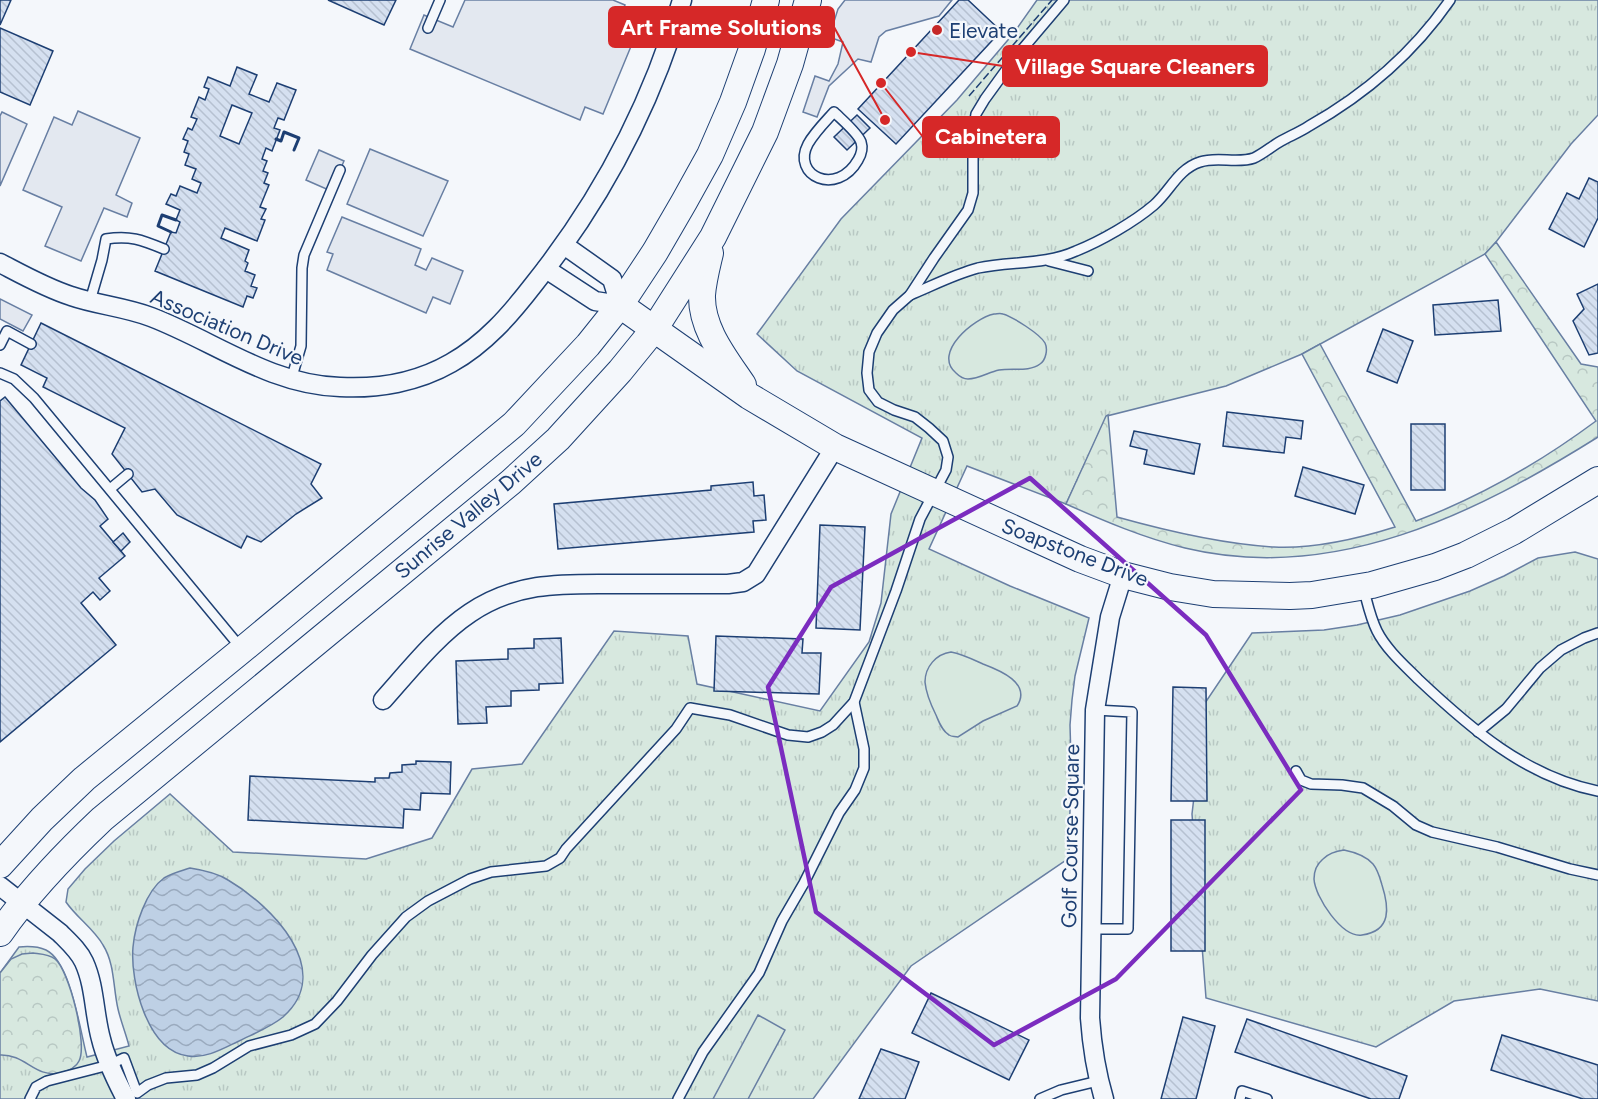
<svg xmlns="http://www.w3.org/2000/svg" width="1598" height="1099" font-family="Figtree,sans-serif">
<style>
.grass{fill:url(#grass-tufts);stroke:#687fa3;stroke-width:1.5}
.forest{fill:url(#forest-crowns);stroke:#687fa3;stroke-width:1.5}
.green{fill:#d7e8df;stroke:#687fa3;stroke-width:1.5}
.parking{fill:#e3e8f0;stroke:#687fa3;stroke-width:1.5}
.water{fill:url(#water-waves);stroke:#687fa3;stroke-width:1.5}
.building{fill:url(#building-back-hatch);stroke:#1d3f73;stroke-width:1.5;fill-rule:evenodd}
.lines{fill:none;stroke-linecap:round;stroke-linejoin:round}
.lane-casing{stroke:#1d3f73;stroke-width:12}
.street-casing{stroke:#1d3f73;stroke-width:21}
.secondary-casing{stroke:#1d3f73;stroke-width:28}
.lane{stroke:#f4f7fb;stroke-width:9}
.street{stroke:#f4f7fb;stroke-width:18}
.secondary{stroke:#f4f7fb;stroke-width:26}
.fence{stroke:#1d3f73;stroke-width:1.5;stroke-dasharray:8 3;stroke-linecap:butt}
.wall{stroke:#1d3f73;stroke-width:3}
.marked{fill:none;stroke:#7b2cbf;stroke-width:4.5;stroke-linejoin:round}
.poi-dot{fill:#c62828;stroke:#f4f7fb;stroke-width:2}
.labels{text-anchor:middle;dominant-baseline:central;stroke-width:4.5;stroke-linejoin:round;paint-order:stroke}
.poi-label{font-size:21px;fill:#1d3f73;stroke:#f4f7fb;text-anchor:start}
.street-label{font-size:21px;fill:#1d3f73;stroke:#f4f7fb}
.leader{fill:none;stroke:#d62828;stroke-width:2}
.callout-dot{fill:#d62828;stroke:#f4f7fb;stroke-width:2}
.callout{fill:#d62828;stroke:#d62828;stroke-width:2}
.callout-label{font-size:22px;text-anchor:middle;font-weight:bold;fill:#fff}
</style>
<defs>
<pattern id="grass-tufts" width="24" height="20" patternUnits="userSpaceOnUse" patternTransform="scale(1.5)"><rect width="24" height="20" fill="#d7e8df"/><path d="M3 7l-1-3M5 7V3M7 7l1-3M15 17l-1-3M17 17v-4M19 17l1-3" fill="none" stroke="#b8c8c3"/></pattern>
<pattern id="forest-crowns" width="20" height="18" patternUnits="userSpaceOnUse" patternTransform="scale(1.5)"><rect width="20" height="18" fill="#d7e8df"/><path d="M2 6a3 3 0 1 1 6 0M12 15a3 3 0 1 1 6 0" fill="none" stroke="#b8c8c3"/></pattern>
<pattern id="water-waves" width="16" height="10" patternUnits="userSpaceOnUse" patternTransform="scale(1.5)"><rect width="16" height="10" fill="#bed0e5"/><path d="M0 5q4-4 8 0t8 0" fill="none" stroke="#9aaabe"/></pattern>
<pattern id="building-back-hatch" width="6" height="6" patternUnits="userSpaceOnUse" patternTransform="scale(1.5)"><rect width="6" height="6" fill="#d5e0f0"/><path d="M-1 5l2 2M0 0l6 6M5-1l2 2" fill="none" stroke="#b6c1d1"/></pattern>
</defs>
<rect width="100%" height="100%" fill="#f4f7fb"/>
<g class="grass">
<path d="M 1037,0 L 1598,0 L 1598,115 L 1571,144 L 1496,242 L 1485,254 L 1302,354 L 1226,386 L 1107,416 L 1066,504 L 967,466 L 929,549 L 1010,586 L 1089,618 L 1075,676 L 1072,700 L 1070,725 L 1071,760 L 1069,858 L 911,966 L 813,1099 L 0,1099 L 0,973 L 19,947 C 29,946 37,946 46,950 C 71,962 80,1031 87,1057 L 129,1046 C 126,1034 121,1022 118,1009 C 113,988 115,964 103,945 C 94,929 77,918 66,902 L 68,889 L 85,869 L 114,841 L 170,794 L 233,852 L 366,859 L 432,838 L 472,769 L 522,764 L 614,631 L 688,636 L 697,684 L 820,711 L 869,642 L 881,603 L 891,514 L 922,438 L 797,371 L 757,334 L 841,219 L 957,100 L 1013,34 Z"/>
<polygon points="1575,552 1598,559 1598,1001 1540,989 1454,1001 1376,1047 1206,998 1192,814 1205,703 1252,633 1324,630 1357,625 1400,615 1470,591 1504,576 1538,558"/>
</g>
<g class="forest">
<path d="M 1496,242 L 1581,364 L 1598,367 L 1598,437 C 1475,514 1334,584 1185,548 C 1144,538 1104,521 1066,504 L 1106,416 L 1108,415 L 1117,517 C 1167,531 1222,544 1274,547 C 1315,549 1357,539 1395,527 L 1302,354 L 1320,344 L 1416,521 C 1480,497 1542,461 1596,421 L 1485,254 Z"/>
<path d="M 33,953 C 40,954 49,954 55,959 C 69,970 88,1045 79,1061 C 76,1068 68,1071 60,1073 C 34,1078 26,1054 0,1055 L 0,973 L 11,959 L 22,954 Z"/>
</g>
<g class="green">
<path d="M 994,314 C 997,314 1000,313 1003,314 C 1013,317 1040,334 1045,343 C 1048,349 1046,360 1040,364 C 1030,372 1012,368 999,370 C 989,372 979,379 968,379 C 964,379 959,376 956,373 C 932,353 974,318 994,314 Z"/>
<path d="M 951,652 C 962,654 972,659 983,664 C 999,670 1032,683 1017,706 L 983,721 L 958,737 C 954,736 952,737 949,735 C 942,731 939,722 936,715 C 931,705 926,693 925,682 C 925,667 936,654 951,652 Z"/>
<path d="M 1344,850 C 1354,852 1366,856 1373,864 C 1378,870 1380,878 1382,885 C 1389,907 1392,931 1362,935 C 1342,938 1315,897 1314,879 C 1314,871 1317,864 1323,859 C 1329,853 1336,851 1344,850 Z"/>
<polygon points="758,1015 785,1030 748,1099 713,1099"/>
</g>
<g class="parking">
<polygon points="465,0 613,0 625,5 620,19 639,27 603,114 585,107 580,120 410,49 424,15 453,27"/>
<polygon points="845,0 952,0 939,16 886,31 879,37 871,62 858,59 829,86 817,117 803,112 815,76 829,81 838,64 843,42 829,37 838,9"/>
<polygon points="78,111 140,138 116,195 132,203 127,217 104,208 81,261 45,246 62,207 23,190 54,117 72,125"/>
<polygon points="2,112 27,124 0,186 0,116"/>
<polygon points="370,149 448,181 423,236 347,204"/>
<polygon points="319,150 344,161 331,191 306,180"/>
<polygon points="342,217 421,249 415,265 426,270 432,258 463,271 450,304 433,297 426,313 327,270 333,254 327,252"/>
<polygon points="0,299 32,315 23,331 0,319"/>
</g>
<path class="water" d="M 190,868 C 203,870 217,873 228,880 C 271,905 336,970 283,1017 C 271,1027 253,1034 239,1041 C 224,1048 206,1059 188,1056 C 147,1051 130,981 133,947 C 135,925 146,891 164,878 C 172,873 181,871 190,868 Z"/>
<g class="building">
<polygon points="0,0 11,0 0,25"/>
<polygon points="328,0 396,0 384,25"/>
<polygon points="959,0 968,0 1001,31 896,144 858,109"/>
<polygon points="0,28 53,51 30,105 0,92"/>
<path d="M 237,67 L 257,75 L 249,94 L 269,102 L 277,83 L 296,90 L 284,120 L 278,118 L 274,128 L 280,130 L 272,151 L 266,148 L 262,159 L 267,161 L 263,171 L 268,173 L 264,183 L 269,185 L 260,207 L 266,209 L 261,219 L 265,220 L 257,241 L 225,228 L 221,238 L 249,250 L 245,261 L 248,263 L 245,271 L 255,275 L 251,286 L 257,288 L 253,298 L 247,296 L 243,307 L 155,271 L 171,232 L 176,233 L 180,222 L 176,220 L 180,210 L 166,204 L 171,194 L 176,196 L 180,186 L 197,193 L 201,183 L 192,179 L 196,169 L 185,165 L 189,154 L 184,152 L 188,141 L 183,139 L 188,128 L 192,130 L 197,119 L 191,117 L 199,97 L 205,100 L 209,89 L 204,87 L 208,77 L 230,86 ZM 232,105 L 252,113 L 239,144 L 220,136 Z"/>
<polygon points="857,115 870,128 847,150 834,137"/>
<polygon points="1589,178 1598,182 1598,218 1584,247 1549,229 1567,193 1579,199"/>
<polygon points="1598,284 1598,353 1589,355 1573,321 1584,309 1577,294"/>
<polygon points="1498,300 1501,331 1435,335 1433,305"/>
<polygon points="41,323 321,464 311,484 322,498 296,514 261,542 247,536 241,548 177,515 155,489 142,492 112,454 125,428 43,387 47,378 21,365"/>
<polygon points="1383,329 1413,341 1397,383 1367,371"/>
<polygon points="5,397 81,488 95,500 108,519 100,526 125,556 99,578 110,591 100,600 93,592 81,603 116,645 0,742 0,401"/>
<polygon points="1227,412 1303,421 1301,439 1286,437 1284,453 1223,446"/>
<rect x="1411" y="424" width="34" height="66"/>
<polygon points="1134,431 1200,444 1194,474 1144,464 1147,450 1130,446"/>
<polygon points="1303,467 1364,485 1355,514 1295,496"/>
<polygon points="753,482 754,496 764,495 766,520 753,521 754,532 558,549 554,504 711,490 711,486"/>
<polygon points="820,525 865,527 860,630 816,628"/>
<polygon points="123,533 130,542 121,551 113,542"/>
<polygon points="716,636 803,639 802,653 821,653 819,694 714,691"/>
<polygon points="561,638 563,683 539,684 539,690 511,691 511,706 486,707 487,723 458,724 456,661 508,659 508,649 534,648 534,639"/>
<polygon points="1173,687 1206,688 1207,801 1171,801"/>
<polygon points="416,761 451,762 450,794 421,793 420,810 404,809 403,828 248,820 250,776 375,782 375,778 389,778 390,773 402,772 402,765 416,764"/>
<rect x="1171" y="820" width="34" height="131"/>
<polygon points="931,993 1029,1040 1009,1080 912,1033"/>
<polygon points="1183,1017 1215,1026 1196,1099 1161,1099"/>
<polygon points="1247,1019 1407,1076 1399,1099 1371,1099 1235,1052"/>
<polygon points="1502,1035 1598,1065 1598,1099 1583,1099 1491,1070"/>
<polygon points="881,1049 919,1062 905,1099 859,1099"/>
</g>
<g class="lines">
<defs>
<g id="lane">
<polyline points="428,28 440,0"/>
<path d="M 834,112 C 841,119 858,133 861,142 C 863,148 861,155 858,160 C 837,197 791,176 808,144 C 814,133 825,122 834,112 Z"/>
<polyline points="1049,261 1088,271"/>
<path d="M 910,295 C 932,286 955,274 978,268 C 1011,261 1045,265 1076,251 C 1101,241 1134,222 1154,205 C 1170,191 1178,169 1200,162 C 1217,156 1237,164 1254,158 C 1263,154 1272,146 1281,141 C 1290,136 1300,132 1309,126 C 1364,95 1414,52 1450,0"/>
<path d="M 90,301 L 102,260 L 106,239 C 130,235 142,240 164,249"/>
<polyline points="0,345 7,331 31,344"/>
<polyline points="0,373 14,379 34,398 241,648"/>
<polyline points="291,380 301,346 302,268 304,255 340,170"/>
<polyline points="110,489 128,474"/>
<path d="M 1363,587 C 1367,601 1370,617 1377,631 C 1386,649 1404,665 1418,679 C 1470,728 1526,777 1598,791"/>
<polyline points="1478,732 1506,709 1540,668 1561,650 1584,638 1598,633"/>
<polyline points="1296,771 1301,780 1311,784 1342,785 1363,788 1393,806 1416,825 1432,832 1497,847 1570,869 1598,875"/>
<polyline points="1091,929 1128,929 1132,712 1095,710"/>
<polyline points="30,1099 36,1087 47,1081 109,1065 124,1058 137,1093 148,1085 166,1078 197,1075 213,1068 249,1046 291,1035 315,1024 337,1001 372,955 406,917 428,901 470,879 491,872 546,866 560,858 566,849 676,729 690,708 730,715 788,735 808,737 822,732 833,725 854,702 896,591 920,519 946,470 948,457 943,441 929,428 915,417 894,410 878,402 869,390 867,373 869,352 877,333 893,310 910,295 934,258 968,210 973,193 973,133 976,114 985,99 1014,59 1064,0"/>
<polyline points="678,1099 703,1052 759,973 782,921 804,883 839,813 855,790 864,768 864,749 854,702"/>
<polyline points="1040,1099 1061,1090 1098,1081"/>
<polyline points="1240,1099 1242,1091 1267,1099"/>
</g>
<g id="street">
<path d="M 0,263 C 23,275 46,288 71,296 C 97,305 125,307 151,317 C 214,341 270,385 340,387 C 378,389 418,382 451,363 C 485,344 510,315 534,284 C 601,200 652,103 682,0"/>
<polyline points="546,269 595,301 620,305 612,279 564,245"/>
<path d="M 383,700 C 409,671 437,635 470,613 C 519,580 567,584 623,584 C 658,584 693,584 728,584 L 743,582 L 756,574 L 835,447"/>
<path d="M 0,886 L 60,933 C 69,942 79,951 84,962 C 95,986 94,1014 101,1039 C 106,1060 116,1080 126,1099"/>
<path d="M 1104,1099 C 1096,1072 1092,1046 1090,1018 L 1095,710 L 1110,617 L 1123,575"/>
</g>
<g id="secondary">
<path d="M 710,253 C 707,266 703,281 702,295 C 701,329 725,358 743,385"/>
<polyline points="620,305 749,396 835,447 1080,559 1123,575 1170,587 1213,594 1290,596 1312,595 1372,585 1435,567 1466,555 1514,531 1598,480"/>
<polyline points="0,865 42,819 84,779 242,650 514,424 588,345 620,305 655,252 684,202 710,155 733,102 752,49 766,0"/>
<path d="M 0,933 C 29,891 65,854 102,819 L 511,482 L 558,439 L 620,371 L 655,328 L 713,237 L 765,132 L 790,64 L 808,0"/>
</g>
</defs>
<use href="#lane" class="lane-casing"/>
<use href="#street" class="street-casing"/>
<use href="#secondary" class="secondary-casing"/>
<use href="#lane" class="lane"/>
<use href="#street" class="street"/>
<use href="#secondary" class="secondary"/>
<polyline class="fence" points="969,96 1052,0"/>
<g class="wall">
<polyline points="276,139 281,141 284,132 299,138 294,150"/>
<polyline points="171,232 158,226 162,215 176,220"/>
</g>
</g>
<path class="marked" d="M 1030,478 L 1206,635 L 1301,790 L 1116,979 L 994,1045 L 816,912 L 768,687 L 831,587 Z"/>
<circle class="poi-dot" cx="937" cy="30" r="6"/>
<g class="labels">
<g class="poi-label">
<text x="949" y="30">Elevate</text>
</g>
<g class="street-label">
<text transform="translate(227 327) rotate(23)">Association Drive</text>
<text transform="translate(468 515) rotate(-40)">Sunrise Valley Drive</text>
<text transform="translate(1075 552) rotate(21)">Soapstone Drive</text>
<text transform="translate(1070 836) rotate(-89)">Golf Course Square</text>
</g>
</g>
<path class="leader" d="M885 120L834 27M911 52L1003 66M881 83L923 137"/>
<g class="callout-dot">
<circle cx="885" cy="120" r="6"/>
<circle cx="911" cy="52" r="6"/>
<circle cx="881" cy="83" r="6"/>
</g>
<g class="callout">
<rect x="609" y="7" width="225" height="40" rx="6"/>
<rect x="1003" y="46" width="264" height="40" rx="6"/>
<rect x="923" y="117" width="136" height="40" rx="6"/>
</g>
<g class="callout-label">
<text x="721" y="35">Art Frame Solutions</text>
<text x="1135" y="74">Village Square Cleaners</text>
<text x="991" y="144">Cabinetera</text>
</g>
</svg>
